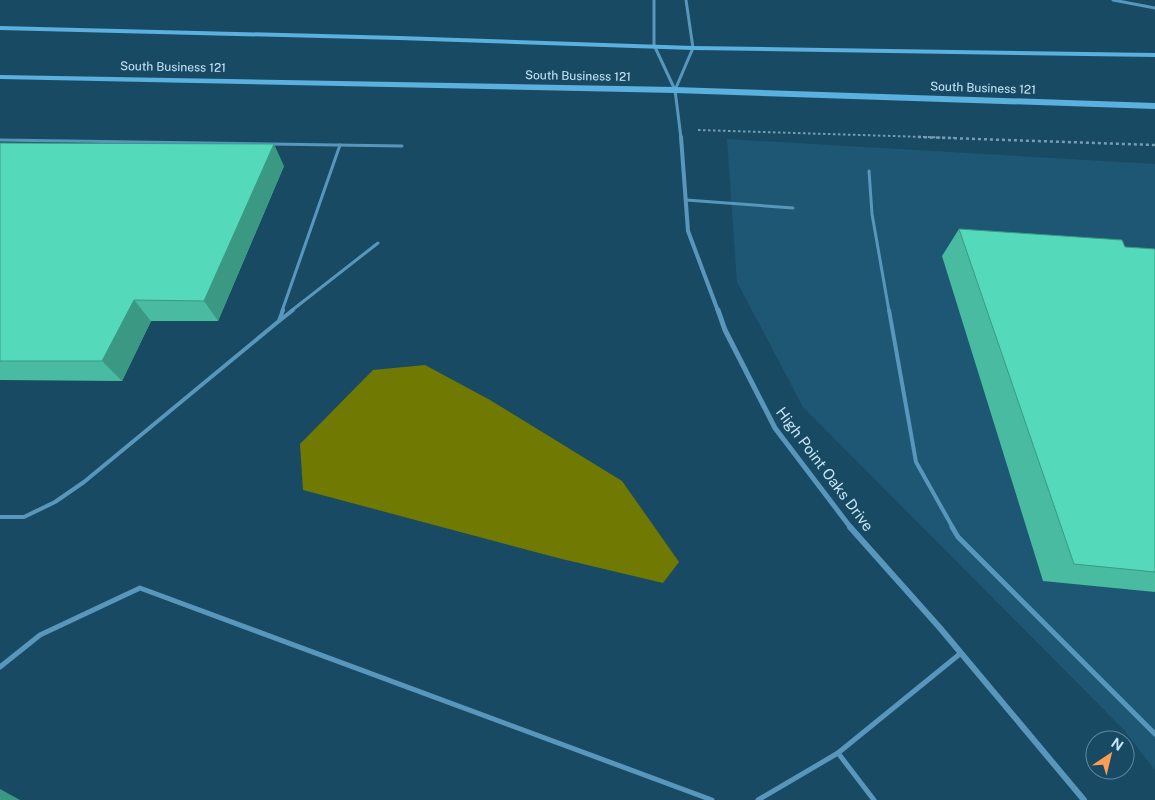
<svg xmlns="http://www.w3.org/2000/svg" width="1155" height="800" font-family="'Public Sans',sans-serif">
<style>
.built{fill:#1e5774}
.water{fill:#707a02}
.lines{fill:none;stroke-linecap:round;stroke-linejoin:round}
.path-far1{stroke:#769db4;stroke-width:2;stroke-dasharray:2.5 2.5;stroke-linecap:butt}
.path{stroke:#769db4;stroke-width:2.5;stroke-dasharray:3 3;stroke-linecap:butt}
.service-far2{stroke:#5897bb;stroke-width:3}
.service-far1{stroke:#5897bb;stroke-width:4}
.service{stroke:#5897bb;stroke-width:5}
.minor-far3{stroke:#5897bb;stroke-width:3}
.minor-far2{stroke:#5897bb;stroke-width:4}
.minor-far1{stroke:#5897bb;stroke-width:5}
.minor{stroke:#5897bb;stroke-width:6}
.primary{fill:#5ab0de;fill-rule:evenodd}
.wall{fill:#48bba1}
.shaded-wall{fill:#3b9983}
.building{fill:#54dabb;stroke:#3b9983}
.labels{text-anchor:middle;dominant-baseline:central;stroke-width:5;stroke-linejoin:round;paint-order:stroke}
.far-street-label{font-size:12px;fill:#c8e7fb;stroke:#194a63}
.street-label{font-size:15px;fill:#c8e7fb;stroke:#194a63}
</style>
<rect width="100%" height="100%" fill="#194a63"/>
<polygon class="built" points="727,139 1155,164 1155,770 1122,728 803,407 737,282"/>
<polygon class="water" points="425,365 490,400 622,481 679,562 663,583 558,558 303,490 300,444 373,370"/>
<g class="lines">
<polyline class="path-far1" points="698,130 957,138"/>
<polyline class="path" points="918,137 1155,145"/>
<g class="service-far2">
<polyline points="0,140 402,146"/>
<polyline points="869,171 872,214 889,311"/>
<polyline points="686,200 793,208"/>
<polyline points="282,311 340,145"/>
<polyline points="291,311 378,243"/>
</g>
<g class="service-far1">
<polyline points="889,310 916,462 953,528"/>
<polyline points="279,321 293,310"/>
<polyline points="0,517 24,517 55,502 84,482 279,321 283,310"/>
</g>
<g class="service">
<polyline points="952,527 958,537 1155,734"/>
<polyline points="0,667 40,635 140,588 712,800"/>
<polyline points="838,753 874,800"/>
<polyline points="758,800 838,753 961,653"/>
</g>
<g class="minor-far3">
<polyline points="654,0 654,45 675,90 681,138"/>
<polyline points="1113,0 1155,8"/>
<polyline points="675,90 693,48 686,0"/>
</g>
<polyline class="minor-far2" points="681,137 688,231 718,311"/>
<polyline class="minor-far1" points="718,310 725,330 775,428 851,528"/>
<polyline class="minor" points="850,527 940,628 1084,800"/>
<g class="primary">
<polygon points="0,26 399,36 693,46 1155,53 1155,57 693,50 399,40 0,30"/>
<polygon points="0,75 675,87 1155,103 1155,109 675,93 0,79"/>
</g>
</g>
<g class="wall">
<polygon points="0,143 284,166 218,321 151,321 122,381 0,380"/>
<polygon points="959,229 1125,247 1155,249 1155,592 1043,581 942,256"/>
</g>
<g class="shaded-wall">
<polygon points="274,144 284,166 218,321 204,301"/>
<polygon points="134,300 151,321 122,381 102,361"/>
<polygon points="0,789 20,800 0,800"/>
</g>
<g class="building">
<polygon points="0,143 274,144 204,301 134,300 102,361 0,361"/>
<polygon points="959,229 1122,240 1125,247 1155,249 1155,572 1074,564"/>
</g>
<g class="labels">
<g class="far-street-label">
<text transform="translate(173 67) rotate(1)">South Business 121</text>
<text transform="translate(578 76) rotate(1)">South Business 121</text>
<text transform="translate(983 88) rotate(2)">South Business 121</text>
</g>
<g class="street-label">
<text transform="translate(825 469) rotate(53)">High Point Oaks Drive</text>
</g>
</g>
<g transform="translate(1110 755) rotate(35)"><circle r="24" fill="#194a63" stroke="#5f89a0"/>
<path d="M0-4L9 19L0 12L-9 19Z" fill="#fd9c55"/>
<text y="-8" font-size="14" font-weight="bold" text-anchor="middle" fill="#c8e7fb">N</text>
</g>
</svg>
